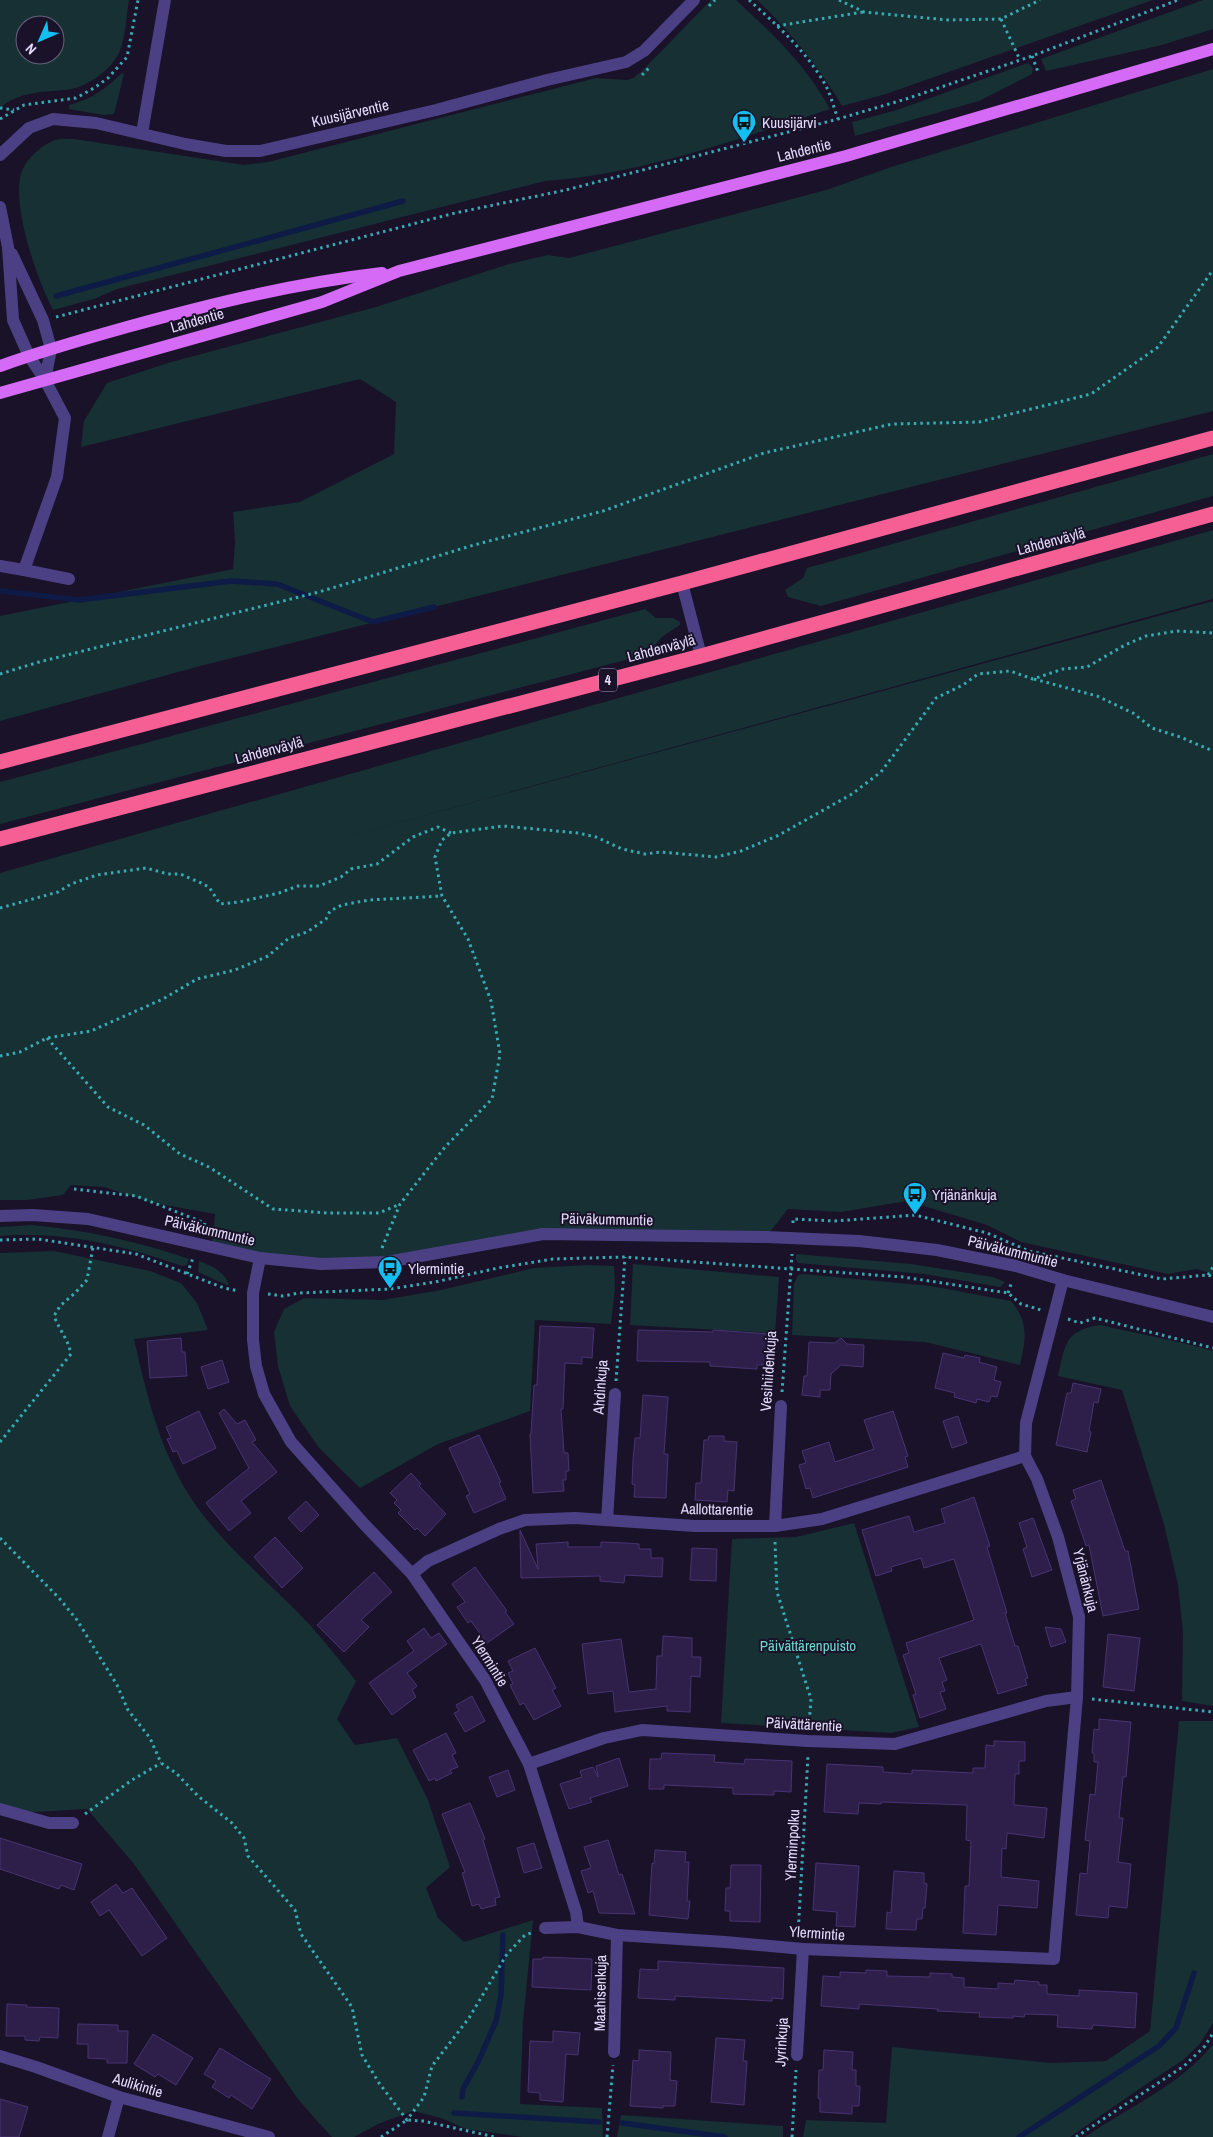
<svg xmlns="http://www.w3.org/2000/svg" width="1213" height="2137" font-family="'Archivo Narrow',sans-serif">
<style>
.green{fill:#163033;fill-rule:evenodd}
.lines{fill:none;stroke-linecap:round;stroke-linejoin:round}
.stream{stroke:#0e1b46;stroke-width:5.5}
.building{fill:#2d1f49;stroke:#483373}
.path{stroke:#38acb5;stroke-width:3;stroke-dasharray:2.5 4;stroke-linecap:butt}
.minor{stroke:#4c4085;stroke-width:12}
.major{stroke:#d46af6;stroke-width:12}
.highway{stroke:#f55f93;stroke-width:15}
.labels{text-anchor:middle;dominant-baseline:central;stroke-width:4;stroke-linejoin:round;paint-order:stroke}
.shield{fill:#191229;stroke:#a79fbd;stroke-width:1}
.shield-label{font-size:14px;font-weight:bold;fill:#e4dcfd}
.street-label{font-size:15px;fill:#e4dcfd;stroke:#191229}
.poi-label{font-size:15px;fill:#e4dcfd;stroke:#191229;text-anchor:start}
.park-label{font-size:15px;fill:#6bdacd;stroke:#191229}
</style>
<rect width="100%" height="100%" fill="#191229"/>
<g class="green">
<path d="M 0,0 L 129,0 C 126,17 126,37 119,53 C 110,71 85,89 65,90 C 42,92 18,92 0,108 ZM 25,25 L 55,25 L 55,55 L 25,55 Z"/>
<path d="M 711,0 L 736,0 C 773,34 806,65 830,109 C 738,139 642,174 545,181 L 117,289 L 94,299 L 53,310 C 37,279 14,213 20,178 C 23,161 40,146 55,140 C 61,138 68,139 74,139 L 244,165 L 268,162 L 596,78 L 627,80 L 633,78 L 642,71 Z"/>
<path d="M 757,0 L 1153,0 L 886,94 L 842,106 C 819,67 790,31 757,0 Z"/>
<polygon points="1203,0 1213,0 1213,29 1162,45 1046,71 1041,59"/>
<polygon points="1028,63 1033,68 1032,74 979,101 855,136 852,122 897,110"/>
<polygon points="1213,69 1213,411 200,666 0,721 0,616 233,569 235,543 233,512 300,502 394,454 396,402 360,379 81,447 84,421 107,383 168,363 376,307 509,264 548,255 569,258 826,190 891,167"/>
<path d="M 122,73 L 124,74 L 114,114 L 103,115 L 69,109 L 69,105 C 91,100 106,88 122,73 Z"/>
<polygon points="1213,454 1213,496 821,606 788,597 785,590 803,578 807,568"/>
<polygon points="1213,530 1213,599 324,843 1213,601 1213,1274 1197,1269 1168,1274 1021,1242 987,1225 907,1201 841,1212 788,1209 766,1237 543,1234 468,1249 321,1264 212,1247 215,1214 153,1203 104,1187 71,1185 63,1195 27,1200 0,1200 0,873"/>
<polygon points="645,609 656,618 673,618 680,622 680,625 663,636 649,652 637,657 0,824 0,782"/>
<path d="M 32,1225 C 86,1230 137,1241 189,1259 L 187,1265 L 182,1266 C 122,1245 64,1231 0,1236 L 0,1227 Z"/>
<path d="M 54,1251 L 150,1271 L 181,1283 L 197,1303 L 208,1330 L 134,1339 C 147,1395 158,1445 189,1495 C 221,1545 270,1582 310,1625 C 326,1643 341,1662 356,1681 L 337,1719 L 355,1745 L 397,1738 L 428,1800 L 450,1867 L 426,1888 L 438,1918 L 464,1942 L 533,1920 L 523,2022 L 520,2104 L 602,2108 L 603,2137 L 522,2137 L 466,2129 L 441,2118 L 413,2111 L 378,2124 L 354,2137 L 332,2137 L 317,2121 L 298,2099 L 134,1864 L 87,1809 L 19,1813 L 0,1806 L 0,1253 Z"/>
<polygon points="796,1254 911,1264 993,1277 1005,1282 1000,1287 924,1274 798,1263 796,1260"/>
<path d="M 199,1261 C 212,1266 226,1272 229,1286 L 198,1272 Z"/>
<polygon points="633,1264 779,1277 775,1333 630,1325"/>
<polygon points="587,1265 614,1266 615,1287 611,1324 535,1320 530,1411 438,1444 360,1488 319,1448 290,1406 278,1366 274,1332 284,1309 304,1298 383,1300 441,1290 534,1268"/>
<path d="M 803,1274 L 931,1286 L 1011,1301 C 1029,1322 1026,1339 1020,1365 L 925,1342 L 792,1335 L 794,1284 L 798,1275 Z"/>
<path d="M 1100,1325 C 1138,1334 1176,1340 1213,1351 L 1213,1706 L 1182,1701 L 1183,1632 L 1178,1585 L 1164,1524 L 1122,1390 L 1058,1376 C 1065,1345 1065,1330 1100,1325 Z"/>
<polygon points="854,1523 919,1727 891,1733 721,1723 732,1539 796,1537"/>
<polygon points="1179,1721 1213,1721 1213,2023 1199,2045 1183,2060 1142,2087 1070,2137 803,2137 806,2120 886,2123 892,2047 1051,2063 1106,2061 1150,2031"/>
<path d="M 1213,2044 L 1213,2137 L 1085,2137 C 1128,2107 1180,2086 1213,2044 Z"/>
<polygon points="621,2115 783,2126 783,2137 617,2137"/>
</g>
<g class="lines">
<g class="stream">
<polyline points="56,296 403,201"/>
<polyline points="0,591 79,600 231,581 277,584 373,622 434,607"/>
<polyline points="462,2097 463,2089 479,2060 496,2021 501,1995 503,1935"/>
<polyline points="454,2113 599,2122"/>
<polyline points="622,2123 725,2137"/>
<polyline points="1019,2137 1159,2046 1176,2028 1194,1973"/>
</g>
</g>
<g class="building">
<polygon points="540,1326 594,1328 592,1358 582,1357 582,1364 565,1363 563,1409 561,1409 564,1453 568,1453 569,1471 566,1471 566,1480 563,1480 564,1491 533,1493 530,1434 531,1433 534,1385 537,1385"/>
<polygon points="638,1330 713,1332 713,1330 770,1334 768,1365 757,1365 757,1369 710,1366 710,1362 637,1361"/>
<polygon points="181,1338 182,1352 185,1352 187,1376 150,1378 147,1341"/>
<polygon points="841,1338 847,1344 864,1345 863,1367 841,1365 831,1374 830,1390 820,1390 820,1397 802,1395 804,1376 807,1376 809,1342 835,1343"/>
<polygon points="943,1353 964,1358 965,1355 980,1358 979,1362 997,1367 994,1380 1001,1382 997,1397 991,1396 989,1402 977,1399 976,1403 954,1397 955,1393 935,1388"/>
<polygon points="222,1360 229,1382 208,1389 201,1367"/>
<polygon points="1073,1383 1101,1389 1098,1403 1094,1402 1089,1431 1091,1432 1087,1452 1056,1445 1067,1393 1071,1393"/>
<polygon points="643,1395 668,1397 664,1454 668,1454 666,1498 634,1497 635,1485 632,1484 633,1460 635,1438 640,1438"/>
<polygon points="224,1409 237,1424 245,1420 256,1440 252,1442 277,1472 241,1501 251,1513 229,1531 206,1503 249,1468 219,1413"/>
<polygon points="199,1411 216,1448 183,1464 177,1451 173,1452 167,1439 171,1438 166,1427"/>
<polygon points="893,1411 908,1456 905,1457 908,1467 813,1498 810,1488 806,1489 799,1465 806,1463 802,1451 829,1442 835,1462 874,1449 864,1420"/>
<polygon points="958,1416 967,1443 952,1448 943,1421"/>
<polygon points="479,1435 501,1482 499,1483 506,1499 474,1513 466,1496 470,1494 449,1448"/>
<polygon points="709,1436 724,1436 724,1441 737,1442 734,1491 728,1490 727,1502 695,1500 696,1483 701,1483 704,1440 708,1440"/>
<polygon points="411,1473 421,1484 419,1486 446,1514 425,1536 417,1528 415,1530 398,1513 401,1510 394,1503 397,1500 390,1493"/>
<polygon points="1101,1480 1125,1551 1128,1551 1139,1609 1103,1616 1089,1545 1086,1546 1071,1501 1076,1499 1073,1490"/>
<polygon points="974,1497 990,1546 987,1547 1007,1613 1005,1613 1015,1646 1018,1646 1028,1678 1025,1679 1027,1685 998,1694 981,1644 939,1658 947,1680 942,1682 945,1691 940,1692 946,1709 920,1718 913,1695 916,1694 903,1655 909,1653 906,1643 974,1620 954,1559 924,1568 921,1558 891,1567 892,1571 876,1576 862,1530 909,1516 914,1532 945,1523 941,1509"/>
<polygon points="306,1501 319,1515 301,1532 288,1518"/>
<polygon points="1033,1518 1052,1570 1032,1577 1023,1549 1027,1547 1019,1523"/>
<polygon points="520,1530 538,1569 536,1544 568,1542 568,1547 601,1547 601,1542 627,1543 639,1544 639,1549 651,1549 651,1558 663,1558 662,1577 625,1575 624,1583 600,1581 600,1576 521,1578"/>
<polygon points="275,1537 303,1568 282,1588 254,1557"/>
<polygon points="692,1548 717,1549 716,1581 690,1580"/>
<polygon points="475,1567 507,1611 505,1612 514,1624 487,1643 471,1621 468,1623 457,1607 465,1602 452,1584"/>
<polygon points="374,1572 392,1592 361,1620 369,1627 344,1652 317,1625"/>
<polygon points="1045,1627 1061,1629 1066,1642 1051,1647"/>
<polygon points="424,1628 431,1638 439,1633 447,1644 407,1673 417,1686 412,1690 416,1697 392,1715 369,1683 414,1651 407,1641"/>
<polygon points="1108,1634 1140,1638 1134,1691 1103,1687"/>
<polygon points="663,1636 692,1638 692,1657 701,1657 700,1677 691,1676 690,1712 667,1711 667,1706 615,1712 613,1691 588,1694 582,1644 621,1639 629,1692 656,1689 657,1656 662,1656"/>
<polygon points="535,1648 556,1688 552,1690 561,1706 534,1720 524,1703 520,1705 510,1685 513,1684 508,1673 513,1671 508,1661"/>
<polygon points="472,1696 485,1721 465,1732 454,1713 459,1711 456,1705"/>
<polygon points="1099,1719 1131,1722 1126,1777 1123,1777 1119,1818 1123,1818 1118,1862 1131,1864 1127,1908 1109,1906 1108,1918 1076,1915 1080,1873 1087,1874 1090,1841 1085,1840 1088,1813 1090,1794 1095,1795 1098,1762 1094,1762 1094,1753 1092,1753 1094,1729 1099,1730"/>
<polygon points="446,1733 456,1753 452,1755 458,1767 450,1770 452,1773 436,1781 435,1778 429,1781 413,1750"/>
<polygon points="994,1741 1025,1742 1025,1761 1019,1761 1019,1774 1015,1774 1014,1805 1047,1808 1044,1838 1007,1833 1006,1849 1002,1848 1001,1877 1039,1881 1037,1908 998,1905 996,1935 963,1933 965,1886 969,1886 971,1841 966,1840 967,1805 881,1802 881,1804 859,1803 858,1814 824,1812 827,1764 883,1767 883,1772 912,1774 912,1770 973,1773 973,1768 985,1768 986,1745 994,1746"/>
<polygon points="662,1753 715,1755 714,1762 744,1764 745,1759 792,1761 791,1792 774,1791 774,1795 733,1794 733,1788 664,1785 664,1789 649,1789 650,1759 661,1759"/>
<polygon points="619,1758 628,1786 590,1798 592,1802 569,1809 560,1784 582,1777 580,1771 593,1767 598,1777 596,1766"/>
<polygon points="508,1770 515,1790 497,1797 489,1777"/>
<polygon points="470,1803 485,1839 483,1840 500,1897 495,1898 496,1905 481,1909 479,1904 472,1906 462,1873 465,1872 442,1814"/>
<polygon points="0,1838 82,1864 74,1890 61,1885 59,1889 0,1869"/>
<polygon points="608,1840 619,1875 622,1874 635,1914 599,1913 593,1891 588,1893 581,1871 591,1868 584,1847"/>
<polygon points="534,1843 542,1868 524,1873 517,1848"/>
<polygon points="655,1850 686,1852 685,1862 689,1862 687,1901 690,1901 688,1919 649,1915 652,1863 654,1864"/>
<polygon points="816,1863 859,1866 855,1927 836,1926 837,1912 813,1910"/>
<polygon points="731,1865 761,1865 760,1922 730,1921 730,1911 725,1911 726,1888 730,1888"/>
<polygon points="894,1871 924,1873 924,1883 927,1884 925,1908 923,1908 922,1919 917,1919 916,1930 886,1929 887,1912 891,1913"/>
<polygon points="116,1884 123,1893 132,1888 167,1938 142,1956 109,1910 100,1916 91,1902"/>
<polygon points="543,1957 592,1959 591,1990 532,1987 533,1959 543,1959"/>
<polygon points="658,1961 784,1968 783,1999 772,1998 772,2001 675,1996 675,2000 638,1998 640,1969 658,1970"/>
<polygon points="866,1970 887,1971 887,1976 930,1977 930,1973 952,1974 952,1977 964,1978 964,1987 998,1989 998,1983 1014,1984 1015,1980 1039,1982 1039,1985 1047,1985 1047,1994 1079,1996 1079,1990 1137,1993 1135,2028 1093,2025 1092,2029 1057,2027 1058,2015 1025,2014 1024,2017 1013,2016 1013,2018 979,2017 980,2013 937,2011 938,2009 859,2004 859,2009 821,2006 823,1976 840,1977 840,1972 866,1973"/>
<polygon points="7,2004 27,2005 26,2007 59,2008 58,2038 40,2037 39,2041 25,2040 25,2036 6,2036"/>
<polygon points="78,2024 118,2025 118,2031 128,2031 127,2063 107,2063 107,2059 88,2058 88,2044 77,2044"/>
<polygon points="553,2031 580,2033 578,2055 566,2054 563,2102 540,2100 540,2093 528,2092 530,2041 553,2042"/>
<polygon points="153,2034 193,2058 176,2085 158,2074 155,2077 134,2064"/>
<polygon points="716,2038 745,2040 743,2061 747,2061 744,2105 711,2102"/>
<polygon points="220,2048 271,2079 252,2109 231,2095 229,2098 212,2087 216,2081 204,2074"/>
<polygon points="639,2050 671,2052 670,2080 677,2081 675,2106 663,2106 663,2108 630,2106 633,2060 639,2061"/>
<polygon points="824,2050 853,2052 852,2070 856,2070 856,2086 860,2086 859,2106 852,2106 852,2114 820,2112 820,2099 818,2098 819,2070 823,2070"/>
<polygon points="0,2099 28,2107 19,2137 0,2137"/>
</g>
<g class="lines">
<g class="path">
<path d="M 749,0 C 777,25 808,53 826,86 C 831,96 834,108 838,119"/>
<polyline points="839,0 864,12 948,20 1001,19 1040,0"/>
<polyline points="709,6 715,0"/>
<polyline points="1001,19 1020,60"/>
<polyline points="777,26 863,12"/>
<polyline points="1032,56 1038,72"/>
<polyline points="642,75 649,68"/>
<polyline points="0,108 14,110"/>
<polyline points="0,119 24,105 76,98 94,88 108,78 127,57 138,0"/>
<polyline points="56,317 455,213 566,190 838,119 906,99 1032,56 1178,0"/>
<polyline points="0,674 39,662 319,592 474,545 603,511 764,453 892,424 979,422 1091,394 1158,347 1213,270"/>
<polyline points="1034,679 1097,696 1133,713 1152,728 1180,737 1213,751"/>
<polyline points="0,908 58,892 71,884 97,875 146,868 168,874 180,874 199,882 209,887 220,904 239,902 279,893 298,886 319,886 341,877 351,869 377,864 413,837 438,827 451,833"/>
<polyline points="47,1038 108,1107 144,1125 180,1154 209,1167 273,1209 328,1213 379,1213 400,1204"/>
<polyline points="0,1056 20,1052 47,1038 91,1031 163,999 197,979 235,970 268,956 289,938 307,932 326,919 330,911 342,905 369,900 442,896"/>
<polyline points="74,1189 136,1196 205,1223 203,1229"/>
<polyline points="793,1223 793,1219 835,1221 915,1215 987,1233 1029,1251 1162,1279 1208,1275 1213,1277"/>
<polyline points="0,1240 38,1239 136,1254 224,1288 239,1291"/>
<polyline points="382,1248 400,1204 445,1147 492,1099 500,1054 491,1001 468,939 442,896 435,857 442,840 451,833 503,826 578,833 596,837 622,849 645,854 661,852 716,857 741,851 779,835 852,794 881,772 936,698 963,685 978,674 1010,671 1033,679 1063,669 1087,667 1125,645 1146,636 1177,631 1213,633"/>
<polyline points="187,1274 193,1258"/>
<polyline points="1208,1275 1213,1267"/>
<polyline points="1008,1293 1012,1281"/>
<polyline points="268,1294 283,1296 299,1293 390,1289 435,1282 498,1268 553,1259 625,1257 903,1277 1008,1293 1021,1304 1041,1310"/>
<polyline points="1068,1319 1080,1323 1095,1318 1213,1348"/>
<polyline points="616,1381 625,1257"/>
<polyline points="782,1392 792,1254"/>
<path d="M 0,1442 L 71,1354 C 68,1339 60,1331 54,1316 L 60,1306 L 75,1293 L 87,1280 L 93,1247"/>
<polyline points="0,1538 59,1598 77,1620 117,1685 128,1710 150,1738 161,1763 176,1773 198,1796 232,1823 244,1838 248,1856 295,1910 301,1934 352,2007 362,2055 379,2083 407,2120 424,2097 432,2066 469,2018 507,1954 525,1935 531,1933"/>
<polyline points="775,1542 777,1592 811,1699 809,1725"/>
<polyline points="1092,1699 1213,1712"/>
<polyline points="85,1814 132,1780 161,1763"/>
<polyline points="798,1935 808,1756"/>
<polyline points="381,2137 407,2120 423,2121 495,2137"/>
<polyline points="607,2137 613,2065"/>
<polyline points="792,2137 796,2070"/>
<polyline points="1076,2137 1184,2066 1205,2046 1213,2033"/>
</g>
<g class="minor">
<polyline points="142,133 165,0"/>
<polyline points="0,155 29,128 53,119 96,123 185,144 226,151 260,151 436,110 547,80 626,62 644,51 694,0"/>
<polyline points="0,207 8,247 13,320 29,356 45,380 65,418 57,477 24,570 0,566"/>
<polyline points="12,254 43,320 51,349 45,380"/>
<polyline points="24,570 69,579"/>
<polyline points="682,583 701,656"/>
<polyline points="0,1216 33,1215 88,1219 260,1258 321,1264 387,1262 543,1234 766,1237 859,1241 937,1250 1016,1266 1063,1280 1213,1317"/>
<polyline points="260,1258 253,1293 253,1340 256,1366 264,1394 291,1442 364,1524 412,1574 485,1680 529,1764 576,1912 578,1927"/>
<polyline points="607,1520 615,1394"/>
<polyline points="775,1526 781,1406"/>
<polyline points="412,1574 428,1561 499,1529 525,1520 575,1518 695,1526 775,1526 822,1519 1025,1456"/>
<polyline points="529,1764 604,1738 642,1730 808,1741 895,1744 1046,1701 1077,1697"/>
<polyline points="0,1809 49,1823 73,1823"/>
<polyline points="545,1928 578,1927 617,1935 725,1942 803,1949 1054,1959 1077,1697 1079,1617 1058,1537 1037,1479 1025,1456 1026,1423 1063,1280"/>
<polyline points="614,2052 617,1935"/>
<polyline points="797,2055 803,1949"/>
<polyline points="0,2056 36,2067 119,2097 269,2137"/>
<polyline points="108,2137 119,2097"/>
</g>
<g class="major">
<path d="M 0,366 C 42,351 84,339 127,327 C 211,304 295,283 382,273"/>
<polyline points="0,393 322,302 399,271 846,156 1213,49"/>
</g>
<g class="highway">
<polyline points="0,762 682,583 1213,438"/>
<polyline points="0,839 701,656 1213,514"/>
</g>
</g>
<defs>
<symbol id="bus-pin" viewBox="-11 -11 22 30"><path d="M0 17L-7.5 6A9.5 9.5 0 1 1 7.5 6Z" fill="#14bef1" stroke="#191229"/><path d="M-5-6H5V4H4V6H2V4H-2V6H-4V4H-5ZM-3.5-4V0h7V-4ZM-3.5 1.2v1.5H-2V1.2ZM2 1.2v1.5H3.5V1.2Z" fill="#111"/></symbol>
</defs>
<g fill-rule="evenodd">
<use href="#bus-pin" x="730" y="108" width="28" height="38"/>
<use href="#bus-pin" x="901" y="1180" width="28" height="38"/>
<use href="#bus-pin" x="376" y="1254" width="28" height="38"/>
</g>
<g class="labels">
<rect class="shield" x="599" y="668.5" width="18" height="23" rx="4"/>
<g class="shield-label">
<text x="608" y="680">4</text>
</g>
<g class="street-label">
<text transform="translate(350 113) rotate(-13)">Kuusijärventie</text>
<text transform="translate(804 150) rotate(-14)">Lahdentie</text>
<text transform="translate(197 320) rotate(-16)">Lahdentie</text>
<text transform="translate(1051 541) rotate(-15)">Lahdenväylä</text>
<text transform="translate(661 648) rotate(-15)">Lahdenväylä</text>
<text transform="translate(269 750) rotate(-15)">Lahdenväylä</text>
<text transform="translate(607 1219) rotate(1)">Päiväkummuntie</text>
<text transform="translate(210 1230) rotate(13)">Päiväkummuntie</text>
<text transform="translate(1013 1251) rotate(14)">Päiväkummuntie</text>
<text transform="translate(768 1371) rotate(-86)">Vesihiidenkuja</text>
<text transform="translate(600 1387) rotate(-86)">Ahdinkuja</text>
<text transform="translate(717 1509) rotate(1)">Aallottarentie</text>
<text transform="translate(1086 1580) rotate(76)">Yrjänänkuja</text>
<text transform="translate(490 1661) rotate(58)">Ylermintie</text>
<text transform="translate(804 1724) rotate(3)">Päivättärentie</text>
<text transform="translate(792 1845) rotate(-87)">Ylerminpolku</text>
<text transform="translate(817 1933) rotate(4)">Ylermintie</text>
<text transform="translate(600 1993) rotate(-89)">Maahisenkuja</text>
<text transform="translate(781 2042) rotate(-87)">Jyrinkuja</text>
<text transform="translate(138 2085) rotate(17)">Aulikintie</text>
</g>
<g class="poi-label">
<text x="762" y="122">Kuusijärvi</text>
<text x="932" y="1194">Yrjänänkuja</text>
<text x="408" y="1268">Ylermintie</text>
</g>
<g class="park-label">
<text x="808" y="1645">Päivättärenpuisto</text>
</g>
</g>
<g transform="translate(40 40) rotate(225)"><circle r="24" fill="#191229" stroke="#6a637e"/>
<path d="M0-4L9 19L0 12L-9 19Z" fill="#14bef1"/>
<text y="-8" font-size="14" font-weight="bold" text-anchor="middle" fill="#e4dcfd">N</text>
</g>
</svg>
